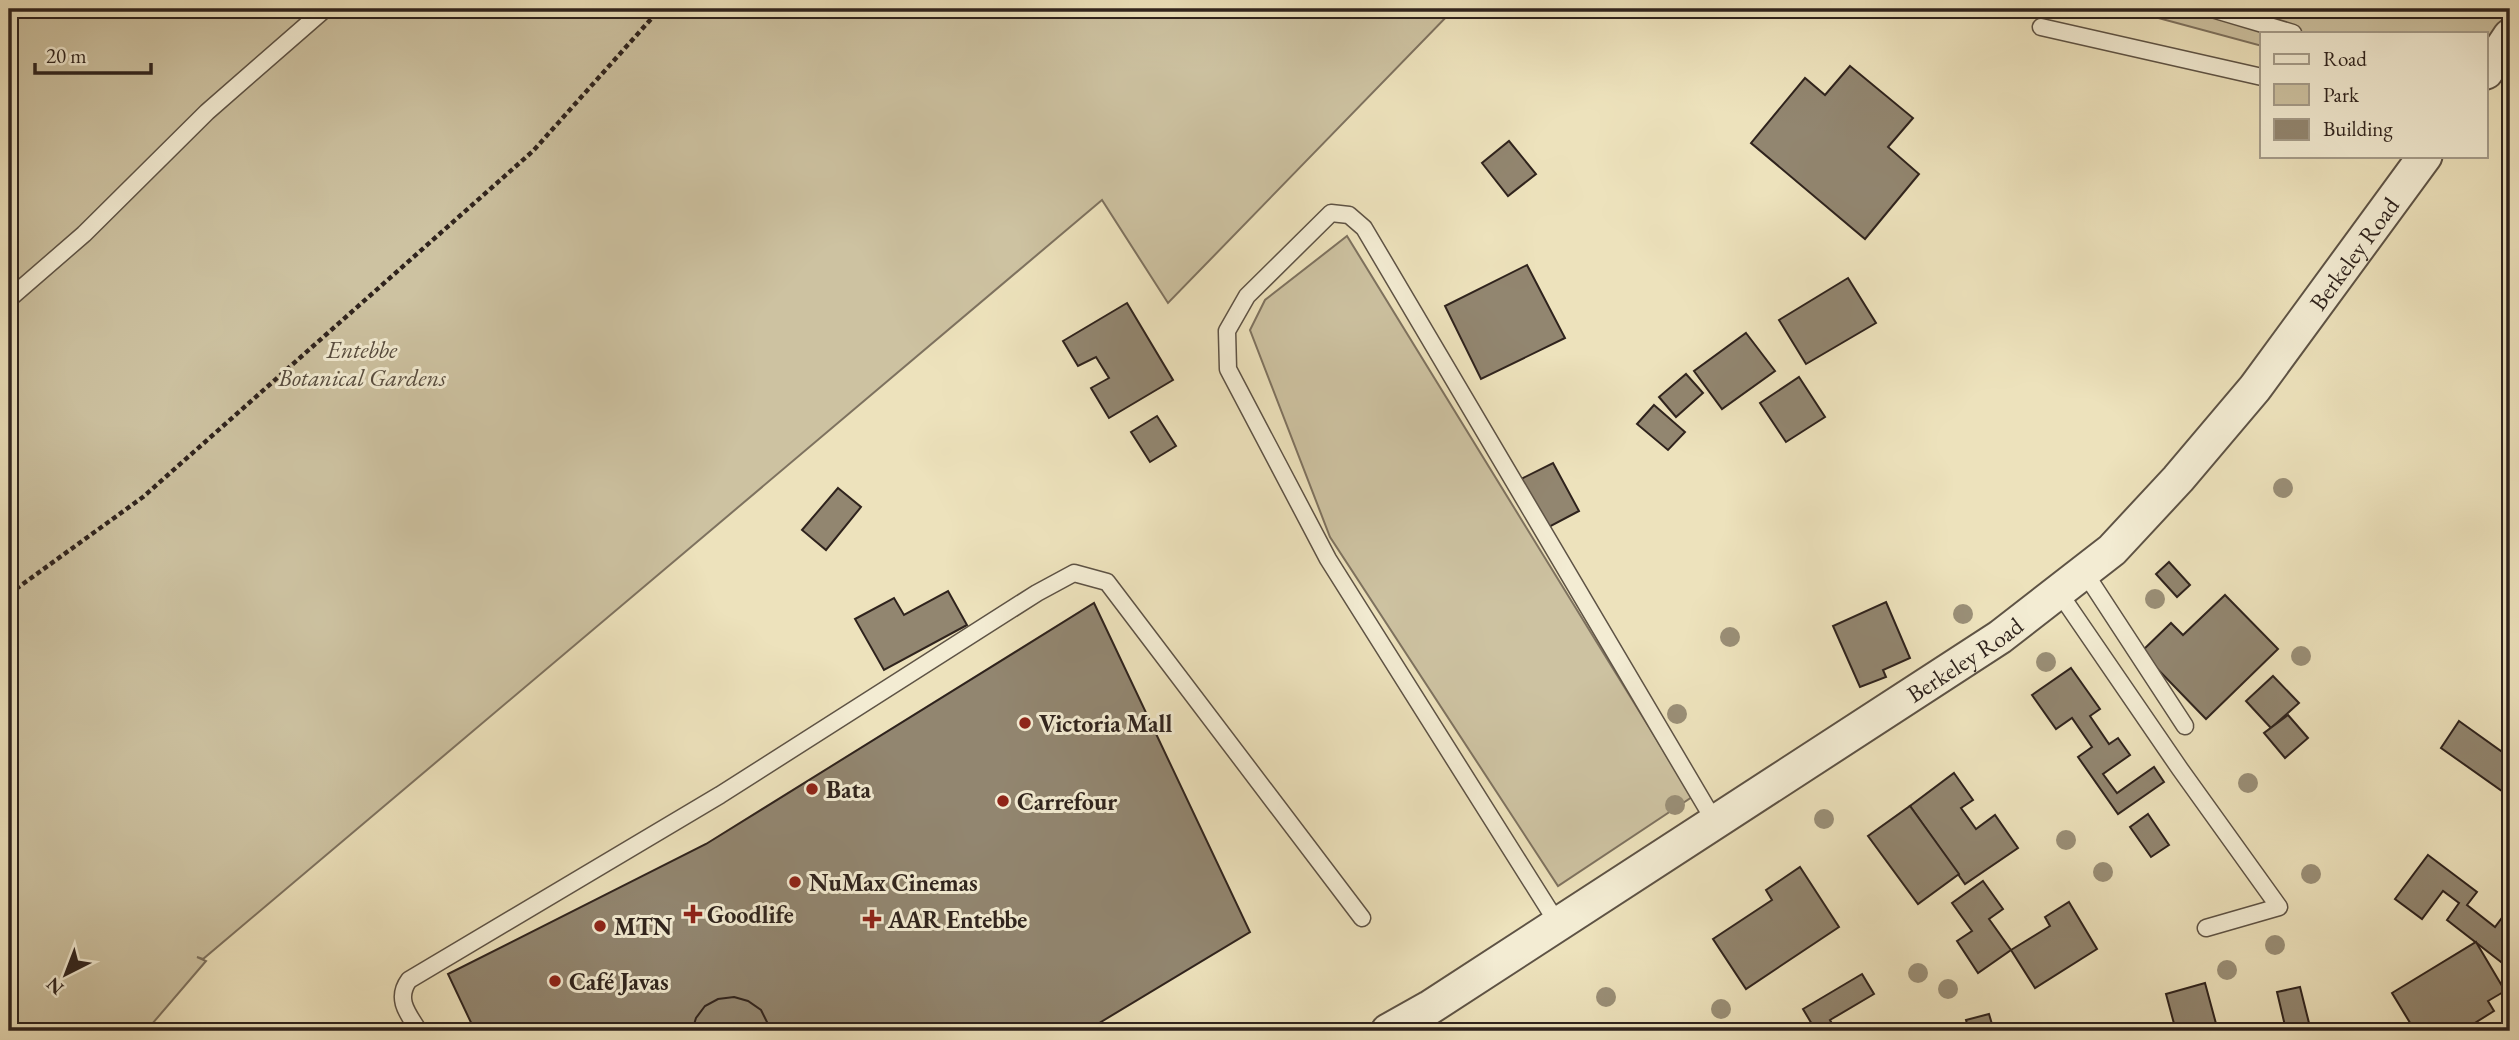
<svg xmlns="http://www.w3.org/2000/svg" width="2519" height="1040" font-family="'EB Garamond',serif">
<style>
.green{fill:#cdc2a1;stroke:#7e725f;stroke-width:2}
.building{fill:#928670;stroke:#2f231d;stroke-width:2}
.lines{fill:none;stroke-linecap:round;stroke-linejoin:round}
.service-casing{stroke:#5e5345;stroke-width:19}
.minor-casing{stroke:#5e5345;stroke-width:37}
.path{stroke:#2f231d;stroke-width:4.5;stroke-dasharray:5 3.5;stroke-linecap:butt}
.service{stroke:#f3ecd3;stroke-width:16}
.minor{stroke:#f3ecd3;stroke-width:33}
.tree{fill:#9a8f77}
.poi-dot{fill:#8f2418;stroke:#f3ecd3;stroke-width:2.5}
.labels{text-anchor:middle;dominant-baseline:central;stroke-width:6;stroke-linejoin:round;paint-order:stroke}
.street-label{font-size:24px;fill:#2f231d;stroke:#f3ecd3}
.park-label{font-size:24px;font-style:italic;fill:#564b3e;stroke:#f3ecd3}
.poi-label{font-size:24px;font-weight:bold;fill:#2f231d;stroke:#f3ecd3;text-anchor:start}
</style>
<rect width="100%" height="100%" fill="#ede2bc"/>
<filter id="stains"><feTurbulence type="fractalNoise" baseFrequency=".00286" numOctaves="4"/><feColorMatrix values="0 0 0 0 .2 0 0 0 0 .09 0 0 0 0 .02 0 0 0 .5 -.17"/></filter>
<radialGradient id="worn" r=".72"><stop offset=".6" stop-color="#630" stop-opacity="0"/><stop offset="1" stop-color="#630" stop-opacity=".3"/></radialGradient>
<g class="green">
<polygon points="9,9 1454,9 1168,303 1102,200 203,959 197,957 206,961 146,1031 9,1031"/>
<polygon points="2125,9 2510,9 2510,10 2486,45 2486,33 2262,33 2262,46"/>
<polygon points="1347,236 1692,797 1558,886 1330,537 1250,330 1265,300"/>
</g>
<g class="building">
<polygon points="1850,66 1913,118 1888,147 1919,174 1865,239 1751,143 1805,78 1825,95"/>
<polygon points="1509,141 1536,174 1508,196 1482,163"/>
<polygon points="1527,265 1565,338 1481,379 1445,306"/>
<polygon points="1848,278 1876,323 1806,364 1779,320"/>
<polygon points="1127,303 1173,380 1109,418 1091,388 1109,378 1096,357 1078,366 1063,341"/>
<polygon points="1746,333 1775,371 1722,409 1694,371"/>
<polygon points="1686,374 1703,393 1676,417 1659,397"/>
<polygon points="1799,377 1825,417 1786,442 1760,403"/>
<polygon points="1654,405 1685,432 1668,450 1637,424"/>
<polygon points="1157,416 1176,446 1150,462 1131,432"/>
<polygon points="1553,463 1579,511 1547,528 1521,479"/>
<polygon points="838,488 861,507 826,550 802,530"/>
<polygon points="2169,562 2190,585 2177,597 2156,574"/>
<polygon points="948,591 967,625 884,670 855,619 894,598 904,615"/>
<polygon points="2225,595 2278,649 2206,719 2141,652 2171,623 2183,635"/>
<polygon points="1886,602 1910,658 1883,670 1886,677 1860,687 1833,626"/>
<polygon points="1094,603 1250,932 1086,1031 475,1031 448,974 706,844"/>
<polygon points="2071,668 2100,709 2090,716 2109,744 2118,738 2130,755 2103,774 2117,793 2154,767 2164,782 2118,814 2078,757 2092,747 2072,718 2056,729 2032,695"/>
<polygon points="2273,676 2299,703 2271,728 2246,701"/>
<polygon points="2288,715 2308,738 2285,758 2264,733"/>
<polygon points="2459,721 2501,751 2510,738 2509,796 2441,748"/>
<polygon points="1954,773 1973,800 1961,808 1976,829 1995,815 2018,848 1965,884 1910,806"/>
<polygon points="1910,806 1959,874 1918,904 1868,836"/>
<polygon points="2148,814 2169,845 2151,857 2130,827"/>
<polygon points="2428,855 2477,892 2467,905 2495,927 2510,907 2510,969 2447,920 2459,903 2443,891 2422,919 2395,899"/>
<polygon points="1800,867 1839,927 1746,989 1713,939 1772,900 1766,890"/>
<polygon points="1983,881 2003,909 1989,919 2011,950 1978,973 1957,941 1972,931 1952,903"/>
<polygon points="2069,902 2097,949 2035,988 2011,950 2050,926 2045,917"/>
<polygon points="2476,942 2505,991 2488,1001 2494,1011 2462,1031 2448,1029 2415,1031 2392,993"/>
<polygon points="1862,974 1874,994 1830,1020 1836,1031 1816,1031 1803,1009"/>
<polygon points="2205,983 2218,1031 2176,1031 2166,994"/>
<polygon points="2300,987 2311,1031 2279,1031 2286,1030 2277,992"/>
<polygon points="734,997 748,1001 761,1010 768,1024 769,1031 692,1031 696,1018 705,1006 718,999"/>
<polygon points="1989,1014 1994,1031 1969,1031 1966,1020"/>
</g>
<g class="lines">
<defs>
<g id="service">
<polyline points="2212,9 2293,33"/>
<polyline points="2041,27 2262,77"/>
<polyline points="9,299 84,234 207,112 325,9"/>
<polyline points="2085,573 2185,726"/>
<polyline points="2058,591 2180,769 2279,907 2206,928"/>
<polyline points="1558,924 1328,559 1228,369 1227,331 1247,296 1331,213 1349,215 1364,228 1715,822"/>
<path d="M 419,1031 C 408,1014 395,999 409,980 L 720,795 L 1037,593 L 1074,573 L 1107,582 L 1362,918"/>
</g>
<g id="minor">
<polyline points="2486,72 2510,36"/>
<path id="s1" d="M 1388,1031 L 1429,1008 L 2000,637 L 2112,550 L 2178,479 L 2255,388 L 2425,156"/>
</g>
</defs>
<use href="#service" class="service-casing"/>
<use href="#minor" class="minor-casing"/>
<polyline class="path" points="9,594 143,497 533,151 660,9"/>
<use href="#service" class="service"/>
<use href="#minor" class="minor"/>
</g>
<g class="tree">
<circle cx="2283" cy="488" r="10"/>
<circle cx="2155" cy="599" r="10"/>
<circle cx="1963" cy="614" r="10"/>
<circle cx="1730" cy="637" r="10"/>
<circle cx="2301" cy="656" r="10"/>
<circle cx="2046" cy="662" r="10"/>
<circle cx="1677" cy="714" r="10"/>
<circle cx="2248" cy="783" r="10"/>
<circle cx="1675" cy="805" r="10"/>
<circle cx="1824" cy="819" r="10"/>
<circle cx="2066" cy="840" r="10"/>
<circle cx="2103" cy="872" r="10"/>
<circle cx="2311" cy="874" r="10"/>
<circle cx="2275" cy="945" r="10"/>
<circle cx="2227" cy="970" r="10"/>
<circle cx="1918" cy="973" r="10"/>
<circle cx="1948" cy="989" r="10"/>
<circle cx="1606" cy="997" r="10"/>
<circle cx="1721" cy="1009" r="10"/>
</g>
<g class="poi-dot">
<circle cx="1025" cy="723" r="7"/>
<circle cx="812" cy="789" r="7"/>
<circle cx="1003" cy="801" r="7"/>
<circle cx="795" cy="882" r="7"/>
<path d="M689.5 903.5h7v7h7v7h-7v7h-7v-7h-7v-7h7z"/>
<path d="M868.5 908.5h7v7h7v7h-7v7h-7v-7h-7v-7h7z"/>
<circle cx="600" cy="926" r="7"/>
<circle cx="555" cy="981" r="7"/>
</g>
<g class="labels">
<g class="street-label">
<text stroke="none"><textPath href="#s1" startOffset="1253">Berkeley Road</textPath></text>
<text stroke="none"><textPath href="#s1" startOffset="686">Berkeley Road</textPath></text>
</g>
<g class="park-label">
<text x="362" y="349">Entebbe<tspan x="362" dy="28">Botanical Gardens</tspan></text>
</g>
<g class="poi-label">
<text x="1039" y="723">Victoria Mall</text>
<text x="826" y="789">Bata</text>
<text x="1017" y="801">Carrefour</text>
<text x="809" y="882">NuMax Cinemas</text>
<text x="707" y="914">Goodlife</text>
<text x="888" y="919">AAR Entebbe</text>
<text x="614" y="926">MTN</text>
<text x="569" y="981">Café Javas</text>
</g>
</g>
<rect width="2519" height="1040" fill="none" stroke="#ede2bc" stroke-width="35"/>
<rect x="10" y="10" width="2498" height="1019" fill="none" stroke="#2f231d" stroke-width="3.5"/>
<rect x="18" y="18" width="2484" height="1005" fill="none" stroke="#2f231d" stroke-width="2"/>
<rect x="2260" y="32" width="228" height="126" fill="#f3ecd3" stroke="#a59c8a" stroke-width="2"/>
<rect x="2274" y="54" width="35" height="10" fill="#f3ecd3" stroke="#a59c8a" stroke-width="2"/>
<text x="2323" y="66" font-size="21" fill="#2f231d">Road</text>
<rect x="2274" y="84" width="35" height="21" fill="#cdc2a1" stroke="#a59c8a" stroke-width="2"/>
<text x="2323" y="102" font-size="21" fill="#2f231d">Park</text>
<rect x="2274" y="119" width="35" height="21" fill="#928670" stroke="#a59c8a" stroke-width="2"/>
<text x="2323" y="136" font-size="21" fill="#2f231d">Building</text>
<g transform="translate(66 974) rotate(222)" stroke="#f3ecd3" stroke-width="5" paint-order="stroke">
<path d="M0-5L12 26L0 18L-12 26Z" fill="#2f231d"/>
<text y="-10" font-size="19" font-weight="bold" text-anchor="middle" fill="#2f231d">N</text>
</g>
<path d="M35 63v10h116v-10" fill="none" stroke="#2f231d" stroke-width="3.5"/>
<text x="46" y="63" font-size="21" fill="#2f231d" stroke="#f3ecd3" stroke-width="5" paint-order="stroke">20 m</text>
<rect width="100%" height="100%" filter="url(#stains)"/>
<rect width="100%" height="100%" fill="url(#worn)"/>
</svg>
